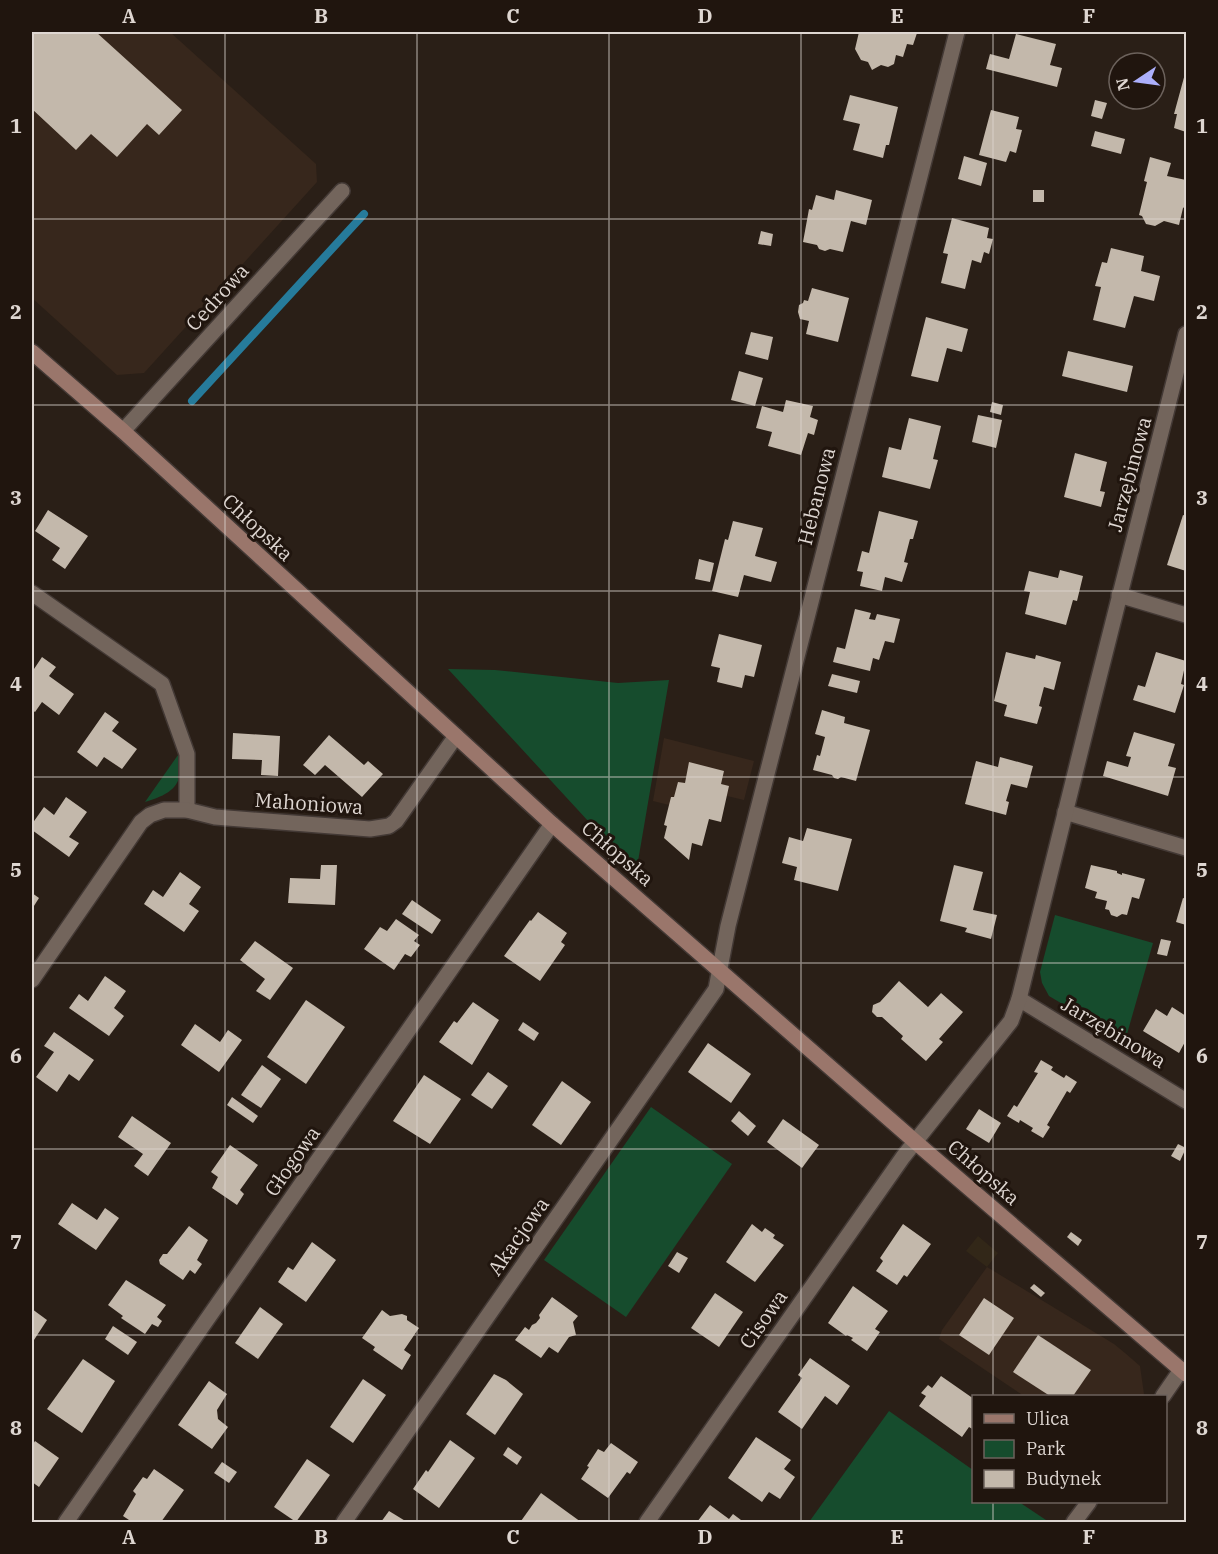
<svg xmlns="http://www.w3.org/2000/svg" width="1218" height="1554" font-family="'IBM Plex Serif',serif">
<style>
.built{fill:#37271c}
.industrial{fill:#322718}
.green{fill:#164c2d}
.lines{fill:none;stroke-linecap:round;stroke-linejoin:round}
.stream{stroke:#267b9b;stroke-width:8}
.building{fill:#c3b8ab}
.street-casing{stroke:#433935;stroke-width:18}
.secondary-casing{stroke:#433935;stroke-width:18}
.street{stroke:#73655c;stroke-width:15}
.secondary{stroke:#9a766b;stroke-width:15}
.grid{fill:none;stroke:#ded6d1;stroke-width:1.5;stroke-opacity:0.55}
.labels{text-anchor:middle;dominant-baseline:central;stroke-width:6;stroke-linejoin:round;paint-order:stroke}
.street-label{font-size:20px;fill:#ded6d1;stroke:#20150e}
.neatline{fill:none;stroke:#ded6d1;stroke-width:2}
.grid-label{font-size:20px;text-anchor:middle;font-weight:bold;fill:#ded6d1}
</style>
<rect width="100%" height="100%" fill="#2a1f17"/>
<g class="built">
<polygon points="32,32 170,32 316,164 317,182 144,373 117,375 32,298"/>
<polygon points="664,738 754,761 744,800 693,788 690,801 671,797 669,805 653,801"/>
<polygon points="987,1267 1114,1344 1125,1353 1140,1366 1144,1394 1142,1396 1024,1396 939,1339 942,1330"/>
</g>
<polygon class="industrial" points="978,1236 998,1253 987,1267 966,1251"/>
<g class="green">
<polygon points="448,669 495,670 618,683 669,680 636,873"/>
<path d="M 178,755 C 186,785 171,794 145,802 Z"/>
<polygon points="1055,915 1153,943 1125,1041 1049,996 1042,983 1040,972"/>
<polygon points="651,1107 732,1164 626,1317 544,1260"/>
<polygon points="889,1411 973,1470 974,1502 1019,1502 1049,1522 809,1522"/>
</g>
<g class="lines">
<polyline class="stream" points="192,401 364,214"/>
</g>
<g class="building">
<polygon points="32,32 96,32 182,110 159,135 147,124 117,157 91,134 76,150 32,109"/>
<polygon points="859,32 913,32 917,33 913,45 907,44 903,57 896,55 894,64 888,67 881,65 872,70 868,62 861,60 855,49"/>
<polygon points="1016,34 1056,44 1050,65 1062,68 1057,87 986,69 990,54 1009,59"/>
<polygon points="1186,70 1186,132 1174,128 1177,114 1174,114"/>
<polygon points="850,95 898,107 889,145 886,145 883,158 853,150 860,124 843,120"/>
<polygon points="1095,100 1107,103 1102,119 1091,116"/>
<polygon points="991,110 1019,117 1016,129 1022,130 1016,153 1010,151 1006,162 979,155"/>
<polygon points="1095,131 1125,139 1121,154 1091,146"/>
<polygon points="964,156 987,163 981,186 958,179"/>
<polygon points="1150,157 1171,163 1167,176 1186,180 1186,206 1183,208 1179,225 1164,221 1155,226 1146,224 1142,216 1139,215 1147,182 1144,181"/>
<polygon points="836,190 872,200 866,225 851,221 843,252 830,249 825,251 819,249 817,245 803,242 809,209 812,210 816,195 834,200"/>
<rect x="1033" y="190" width="11" height="12"/>
<polygon points="952,218 989,228 987,238 993,239 989,254 984,252 981,263 972,260 965,289 941,283 948,254 943,253"/>
<polygon points="761,231 773,234 771,246 758,244"/>
<polygon points="1111,248 1144,256 1141,271 1160,276 1154,301 1134,296 1125,328 1093,320 1101,287 1095,286 1102,262 1107,263"/>
<polygon points="812,288 849,298 838,342 806,334 809,321 800,319 798,312 799,305 803,303 804,300 808,301"/>
<polygon points="926,317 968,329 962,352 947,348 938,382 911,376"/>
<polygon points="751,332 773,337 768,360 745,354"/>
<polygon points="1068,351 1133,366 1127,392 1062,376"/>
<polygon points="739,371 763,378 755,406 731,400"/>
<polygon points="786,400 813,406 810,417 818,420 814,435 808,433 801,455 768,446 772,432 756,428 762,406 783,412"/>
<polygon points="992,402 1003,405 1001,415 990,412"/>
<polygon points="978,415 1002,420 996,448 972,442"/>
<polygon points="909,418 941,426 933,459 938,460 930,489 882,477 889,447 901,450"/>
<polygon points="1075,453 1107,462 1100,491 1105,492 1101,507 1064,497"/>
<polygon points="48,510 88,536 65,569 52,560 60,548 35,531"/>
<polygon points="879,511 918,521 913,539 910,539 904,562 908,563 902,582 885,577 882,591 860,586 863,572 857,571 862,551 869,553"/>
<polygon points="1183,515 1186,516 1186,571 1167,565"/>
<polygon points="733,521 763,528 755,556 777,562 771,582 744,575 738,597 712,591 725,539 728,540"/>
<polygon points="699,559 714,563 710,582 695,579"/>
<polygon points="1060,570 1083,576 1077,601 1073,600 1066,625 1025,614 1030,592 1024,591 1029,571 1058,578"/>
<polygon points="855,609 871,613 869,619 875,620 877,614 900,619 894,643 885,641 879,660 873,658 870,671 833,662 837,647 845,649"/>
<polygon points="719,634 762,645 754,677 745,675 742,688 717,682 720,668 711,666"/>
<polygon points="1006,652 1035,659 1036,655 1061,662 1054,690 1044,687 1039,706 1042,707 1037,724 1004,716 1007,705 994,701"/>
<polygon points="1156,652 1186,661 1181,684 1184,685 1175,713 1133,700 1138,685 1145,687"/>
<polygon points="42,657 56,667 49,676 74,694 59,715 42,702 35,712 32,710 32,672"/>
<polygon points="832,674 860,681 857,693 828,686"/>
<polygon points="822,710 845,717 844,723 870,730 856,781 841,777 838,779 834,778 832,775 813,770 817,755 820,756 825,737 815,734"/>
<polygon points="105,712 119,722 112,731 137,749 122,769 104,757 97,767 77,752"/>
<polygon points="1134,732 1175,744 1168,766 1176,768 1168,796 1103,776 1107,761 1128,767 1131,757 1126,756"/>
<polygon points="233,733 280,736 278,776 261,775 262,760 232,759"/>
<polygon points="329,735 364,765 368,761 383,774 362,797 325,765 315,775 303,765"/>
<polygon points="1000,757 1033,766 1027,788 1011,784 1006,801 1009,802 1006,815 965,804 976,761 998,767"/>
<polygon points="689,762 724,771 721,784 729,786 721,822 709,819 702,846 692,843 689,860 664,838 667,826 664,825 671,797 674,797 678,782 685,783"/>
<polygon points="66,797 87,812 69,837 79,843 69,857 32,830 32,824 44,807 54,815"/>
<polygon points="807,828 852,839 838,891 794,880 797,867 782,863 789,837 803,841"/>
<polygon points="321,865 337,865 335,905 288,903 290,878 320,879"/>
<polygon points="954,865 983,872 973,910 997,915 991,939 965,932 967,928 940,921"/>
<polygon points="1091,865 1117,871 1117,873 1122,875 1122,873 1145,879 1139,899 1132,897 1127,915 1122,914 1117,917 1111,915 1109,910 1105,909 1107,901 1095,898 1097,892 1085,888"/>
<polygon points="180,872 201,887 189,904 199,911 184,932 144,904 153,890 163,897"/>
<polygon points="32,893 39,898 32,909"/>
<polygon points="1183,898 1186,899 1186,925 1176,922"/>
<polygon points="412,900 441,920 432,934 402,914"/>
<polygon points="538,912 567,933 561,942 565,945 540,981 504,956 530,920 531,921"/>
<polygon points="396,919 419,935 414,941 420,945 411,957 405,954 394,970 364,949 380,927 387,931"/>
<polygon points="1161,939 1171,941 1167,956 1157,954"/>
<polygon points="255,941 293,968 270,1000 256,991 265,979 240,960"/>
<polygon points="105,976 126,991 114,1008 124,1016 109,1036 69,1008 79,994 88,1001"/>
<polygon points="899,981 928,1007 941,993 963,1012 939,1039 943,1042 926,1061 901,1039 903,1036 882,1017 877,1017 872,1012 873,1005 880,1002"/>
<polygon points="306,1000 345,1027 306,1084 267,1057"/>
<polygon points="473,1002 499,1020 472,1065 439,1042 454,1021 457,1023"/>
<polygon points="1172,1007 1186,1016 1185,1023 1186,1024 1186,1040 1179,1053 1143,1031 1156,1009 1167,1016"/>
<polygon points="523,1022 539,1033 534,1041 518,1030"/>
<polygon points="195,1024 220,1042 228,1030 242,1040 219,1072 181,1045"/>
<polygon points="54,1032 94,1060 79,1081 69,1074 57,1092 36,1077 54,1052 44,1046"/>
<polygon points="708,1043 751,1074 731,1103 688,1072"/>
<polygon points="1041,1060 1053,1067 1051,1070 1064,1078 1066,1075 1077,1082 1070,1093 1067,1091 1047,1125 1050,1127 1043,1138 1031,1131 1033,1128 1020,1120 1019,1123 1007,1116 1014,1105 1017,1107 1038,1073 1034,1072"/>
<polygon points="262,1065 281,1079 261,1108 241,1095"/>
<polygon points="488,1072 508,1086 492,1109 471,1095"/>
<polygon points="424,1075 461,1099 430,1144 393,1121"/>
<polygon points="562,1081 591,1102 561,1145 532,1125"/>
<polygon points="232,1097 258,1116 253,1123 227,1105"/>
<polygon points="979,1109 1001,1123 989,1143 966,1129"/>
<polygon points="739,1111 756,1126 748,1136 731,1121"/>
<polygon points="132,1116 171,1143 148,1176 134,1166 143,1154 118,1137"/>
<polygon points="783,1119 819,1145 802,1168 767,1142"/>
<polygon points="1178,1144 1186,1148 1180,1161 1171,1156"/>
<polygon points="230,1145 258,1165 240,1190 244,1194 237,1205 212,1188 218,1177 211,1172"/>
<polygon points="72,1203 97,1220 105,1208 119,1218 96,1250 58,1224"/>
<polygon points="752,1224 762,1232 765,1228 775,1235 773,1238 784,1245 755,1282 726,1262"/>
<polygon points="903,1224 931,1244 907,1277 904,1275 897,1285 876,1271 883,1261 880,1258"/>
<polygon points="189,1226 208,1240 197,1260 202,1264 195,1274 190,1270 183,1280 160,1264 159,1260 163,1254 167,1254"/>
<polygon points="1071,1232 1082,1240 1078,1246 1067,1237"/>
<polygon points="312,1242 336,1260 306,1302 278,1282 288,1267 293,1270"/>
<polygon points="677,1252 688,1258 679,1273 668,1266"/>
<polygon points="126,1280 166,1305 157,1317 162,1321 158,1327 152,1324 145,1334 121,1318 123,1316 108,1305"/>
<polygon points="1034,1284 1045,1293 1041,1297 1030,1288"/>
<polygon points="853,1286 888,1311 875,1329 880,1332 867,1351 851,1340 853,1338 847,1335 846,1336 828,1323"/>
<polygon points="715,1293 743,1312 719,1347 691,1328"/>
<polygon points="552,1297 578,1316 573,1322 576,1335 569,1337 558,1353 549,1347 541,1358 515,1340 525,1327 529,1330 532,1325 536,1323 540,1318 539,1315"/>
<polygon points="984,1298 1014,1318 989,1355 959,1335"/>
<polygon points="260,1307 283,1324 258,1359 235,1343"/>
<polygon points="32,1309 47,1320 32,1343"/>
<polygon points="382,1310 390,1316 402,1314 407,1316 407,1320 419,1328 404,1350 411,1355 402,1370 373,1350 375,1347 362,1338"/>
<polygon points="113,1326 137,1342 128,1355 105,1339"/>
<polygon points="1038,1335 1091,1370 1073,1396 1050,1396 1013,1372"/>
<polygon points="810,1358 850,1386 837,1405 825,1396 802,1429 778,1412 802,1378 798,1375"/>
<polygon points="83,1359 115,1381 82,1433 47,1409"/>
<polygon points="494,1374 506,1380 523,1394 495,1435 466,1414"/>
<polygon points="941,1376 974,1399 974,1430 969,1427 962,1437 919,1406 926,1396 921,1393 928,1385 932,1388"/>
<polygon points="363,1379 386,1395 353,1443 330,1427"/>
<polygon points="209,1381 227,1394 217,1410 218,1419 228,1427 212,1449 178,1425"/>
<polygon points="756,1437 791,1460 784,1469 795,1477 780,1499 769,1492 762,1502 728,1478"/>
<polygon points="450,1440 475,1458 439,1508 413,1489 426,1470 428,1472"/>
<polygon points="35,1441 59,1458 39,1487 32,1482 32,1446"/>
<polygon points="611,1443 638,1462 630,1474 627,1472 608,1498 581,1479 589,1467 587,1466 598,1449 604,1452"/>
<polygon points="508,1447 522,1457 517,1465 503,1455"/>
<polygon points="307,1459 330,1475 296,1522 274,1507"/>
<polygon points="222,1462 237,1472 229,1483 214,1473"/>
<polygon points="154,1469 184,1490 161,1522 132,1522 123,1516 136,1494 133,1491 143,1477 147,1479"/>
<polygon points="541,1493 581,1522 521,1521"/>
<polygon points="710,1505 729,1519 733,1514 741,1520 740,1522 697,1522"/>
<polygon points="389,1511 407,1522 381,1522"/>
</g>
<g class="lines">
<defs>
<g id="street">
<polyline points="123,431 342,191"/>
<polyline points="32,593 162,684 187,754 187,810"/>
<polyline points="1119,595 1186,615"/>
<polyline points="1065,812 1186,848"/>
<polyline points="32,980 141,822 150,815 164,810 187,810 215,817 370,829 389,826 396,821 456,736"/>
<polyline points="1019,999 1186,1101"/>
<polyline points="1163,1396 1181,1370"/>
<polyline points="66,1522 552,824"/>
<polyline points="344,1522 716,989 728,926 957,32"/>
<polyline points="647,1522 903,1157 1011,1021 1019,999 1092,705 1186,334"/>
<polyline points="1074,1522 1089,1502"/>
</g>
<polyline id="secondary" points="32,352 123,431 552,824 927,1152 1186,1374"/>
</defs>
<use href="#street" class="street-casing"/>
<use href="#secondary" class="secondary-casing"/>
<use href="#street" class="street"/>
<use href="#secondary" class="secondary"/>
</g>
<path class="grid" d="M 225,32 L 225,1522M 417,32 L 417,1522M 609,32 L 609,1522M 801,32 L 801,1522M 993,32 L 993,1396M 32,219 L 1186,219M 32,405 L 1186,405M 32,591 L 1186,591M 32,777 L 1186,777M 32,963 L 1186,963M 32,1149 L 1186,1149M 32,1335 L 1186,1335M 993,1502 L 993,1522"/>
<g class="labels">
<g class="street-label">
<text transform="translate(217 297) rotate(-48)">Cedrowa</text>
<text transform="translate(1129 474) rotate(-75)">Jarzębinowa</text>
<text transform="translate(816 496) rotate(-76)">Hebanowa</text>
<text transform="translate(258 527) rotate(43)">Chłopska</text>
<text transform="translate(309 803) rotate(4)">Mahoniowa</text>
<text transform="translate(618 853) rotate(41)">Chłopska</text>
<text transform="translate(1114 1032) rotate(31)">Jarzębinowa</text>
<text transform="translate(292 1161) rotate(-55)">Głogowa</text>
<text transform="translate(984 1172) rotate(41)">Chłopska</text>
<text transform="translate(518 1236) rotate(-55)">Akacjowa</text>
<text transform="translate(763 1319) rotate(-55)">Cisowa</text>
</g>
</g>
<rect width="1218" height="1554" fill="none" stroke="#20150e" stroke-width="66"/>
<rect x="972" y="1395" width="195" height="108" fill="#20150e" stroke="#6c625c" stroke-width="1.5"/>
<rect x="984" y="1414" width="30" height="9" fill="#9a766b" stroke="#6c625c" stroke-width="1.5"/>
<text x="1026" y="1425" font-size="18" fill="#ded6d1">Ulica</text>
<rect x="984" y="1440" width="30" height="18" fill="#164c2d" stroke="#6c625c" stroke-width="1.5"/>
<text x="1026" y="1455" font-size="18" fill="#ded6d1">Park</text>
<rect x="984" y="1470" width="30" height="18" fill="#c3b8ab" stroke="#6c625c" stroke-width="1.5"/>
<text x="1026" y="1485" font-size="18" fill="#ded6d1">Budynek</text>
<g transform="translate(1137 81) rotate(257)"><circle r="28" fill="#20150e" stroke="#6c625c" stroke-width="1.5"/>
<path d="M0-4.5L10 22L0 15L-10 22Z" fill="#acaffb"/>
<text y="-9" font-size="16" font-weight="bold" text-anchor="middle" fill="#ded6d1">N</text>
</g>
<rect x="33" y="33" width="1152" height="1488" class="neatline"/>
<g class="grid-label">
<text x="129" y="23">A</text>
<text x="321" y="23">B</text>
<text x="513" y="23">C</text>
<text x="705" y="23">D</text>
<text x="897" y="23">E</text>
<text x="1089" y="23">F</text>
<text x="16" y="133">1</text>
<text x="1202" y="133">1</text>
<text x="16" y="319">2</text>
<text x="1202" y="319">2</text>
<text x="16" y="505">3</text>
<text x="1202" y="505">3</text>
<text x="16" y="691">4</text>
<text x="1202" y="691">4</text>
<text x="16" y="877">5</text>
<text x="1202" y="877">5</text>
<text x="16" y="1063">6</text>
<text x="1202" y="1063">6</text>
<text x="16" y="1249">7</text>
<text x="1202" y="1249">7</text>
<text x="16" y="1435">8</text>
<text x="1202" y="1435">8</text>
<text x="129" y="1544">A</text>
<text x="321" y="1544">B</text>
<text x="513" y="1544">C</text>
<text x="705" y="1544">D</text>
<text x="897" y="1544">E</text>
<text x="1089" y="1544">F</text>
</g>
</svg>
